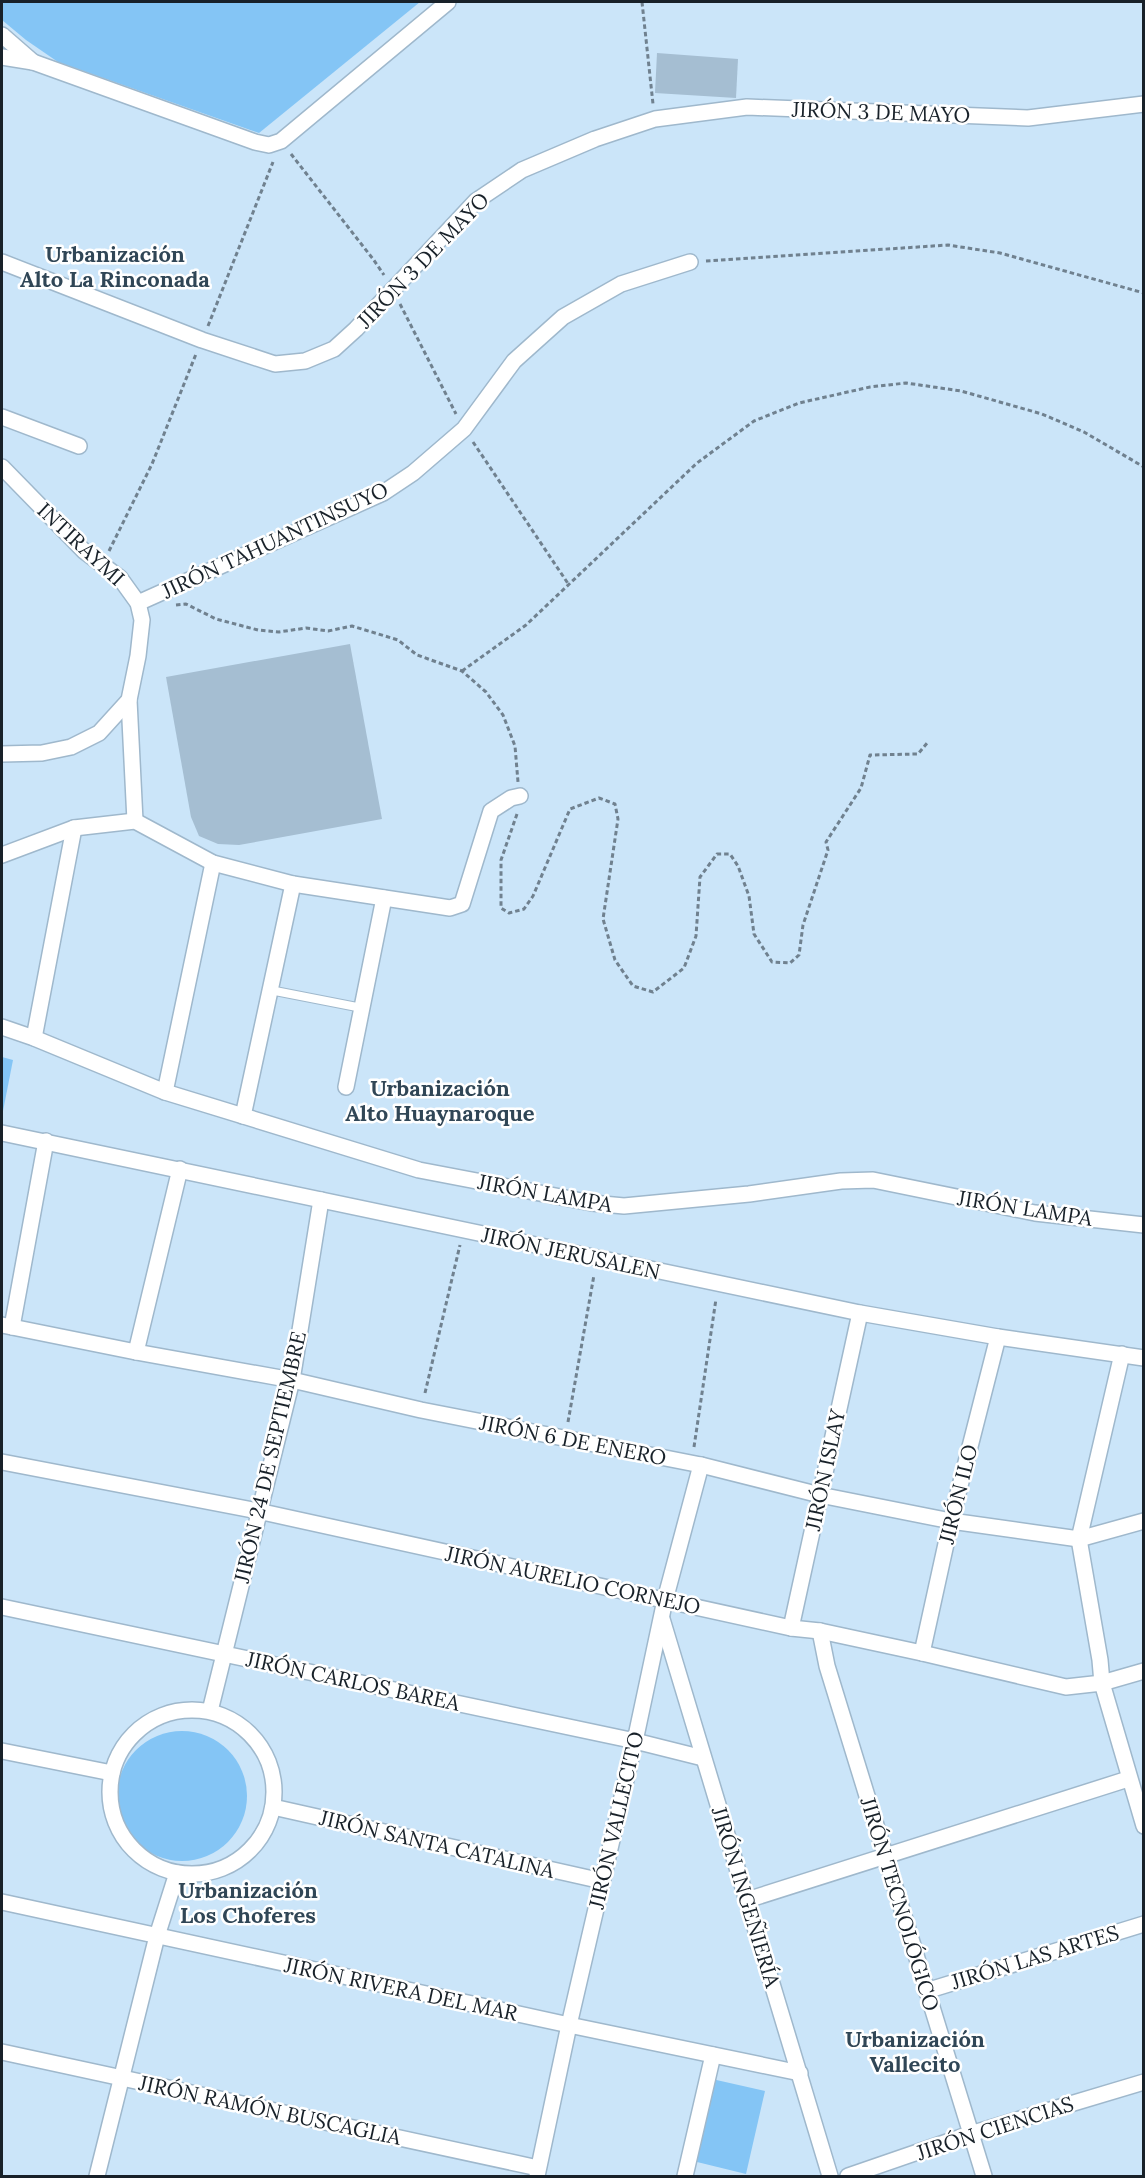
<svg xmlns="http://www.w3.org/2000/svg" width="1145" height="2178" font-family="Lora,serif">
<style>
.green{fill:#84c5f5}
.building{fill:#a5bed2}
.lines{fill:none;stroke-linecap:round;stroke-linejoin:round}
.lane-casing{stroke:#9fb8cc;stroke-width:10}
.street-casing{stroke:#9fb8cc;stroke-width:18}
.path{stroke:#70818f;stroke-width:3;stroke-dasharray:4.5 3;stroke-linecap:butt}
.lane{stroke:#fff;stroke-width:8}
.street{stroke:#fff;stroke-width:15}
.labels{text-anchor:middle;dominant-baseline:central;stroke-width:5;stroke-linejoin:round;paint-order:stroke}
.street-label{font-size:21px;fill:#182129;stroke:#fff}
.neighbourhood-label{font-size:22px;font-weight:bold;fill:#304656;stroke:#fff}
</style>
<rect width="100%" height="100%" fill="#cbe5f9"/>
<g class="green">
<polygon points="2,2 420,2 259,133 58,62 26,40 2,20"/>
<polygon points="2,1057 13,1060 3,1111 2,1110"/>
<circle cx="182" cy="1796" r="65"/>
<polygon points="712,2079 765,2091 746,2174 693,2161"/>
</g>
<g class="building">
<polygon points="657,53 738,59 736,98 655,93"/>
<polygon points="350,644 382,819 239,845 218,844 199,836 191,817 166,677"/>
</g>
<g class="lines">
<defs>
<polyline id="lane" points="270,990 362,1008"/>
<g id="street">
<polyline points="2,35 33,62"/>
<polyline points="2,57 33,62 255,142 269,145 281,141 448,2"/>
<polyline points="2,262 202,340 275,364 305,361 334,349 356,329 476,201 522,170 595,139 655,119 747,107 1028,118 1144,104"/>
<polyline points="2,417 79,446"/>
<polyline points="2,467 84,551 120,578 138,603 142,620 138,656 129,700 99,733 71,747 42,753 2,754"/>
<polyline points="138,603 383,493 413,473 464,429 514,361 563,317 621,284 690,262"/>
<polyline points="129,700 135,821"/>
<polyline points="2,855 74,828 135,821 213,863 293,884 450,908 462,904 491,811 511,798 520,796"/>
<polyline points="2,1027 34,1038 165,1092 419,1170 592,1203 624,1206 749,1194 841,1181 873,1180 1035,1213 1144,1225"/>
<polyline points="34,1038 74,828"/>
<polyline points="346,1087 384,898"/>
<polyline points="165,1092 213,863"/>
<polyline points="243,1116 293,884"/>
<polyline points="2,1133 860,1313 998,1337 1144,1358"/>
<polyline points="2,1325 136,1352 292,1380 421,1410 701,1465 820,1495 951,1521 1079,1539 1144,1521"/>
<polyline points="12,1327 46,1141"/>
<polyline points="136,1352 180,1169"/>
<polyline points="1122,1354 1079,1539 1100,1660 1102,1683 1144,1826"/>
<polyline points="2,1462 258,1511 791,1628 820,1631 922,1653 1066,1687 1102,1683 1144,1671"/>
<polyline points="2,1607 635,1741 703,1758"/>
<polyline points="662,1619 830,2176"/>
<polyline points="791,1628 860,1313"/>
<polyline points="820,1631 827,1666 984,2176"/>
<polyline points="922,1653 951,1521 998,1337"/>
<circle cx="192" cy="1792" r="82"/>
<polyline points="210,1711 292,1380 321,1200"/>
<polyline points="2,1751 112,1773"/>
<polyline points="273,1807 602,1881"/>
<polyline points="747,1900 1128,1779"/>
<polyline points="2,1902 569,2025 800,2073"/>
<polyline points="926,1991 1144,1924"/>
<polyline points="2,2052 538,2168"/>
<polyline points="97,2176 157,1936 177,1873"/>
<polyline points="537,2176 569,2025 635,1741 665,1600 701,1465"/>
<polyline points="685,2176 713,2055"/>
<polyline points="848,2176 970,2134 1144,2082"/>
</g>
</defs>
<use href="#lane" class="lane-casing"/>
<use href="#street" class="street-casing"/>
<g class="path">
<polyline points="642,2 653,104"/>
<polyline points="291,154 373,259 384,275"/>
<polyline points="706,261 948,245 1000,253 1144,293"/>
<polyline points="400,304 456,414"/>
<polyline points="208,326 273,162"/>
<polyline points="473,442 569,585"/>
<polyline points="109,551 152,464 196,354"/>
<polyline points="176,605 186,604 216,619 258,630 279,632 306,628 328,631 352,626 398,640 417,655 462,671 486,692 503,715 515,746 518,782"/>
<polyline points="462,671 526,625 697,463 754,421 799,403 870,387 906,383 961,391 1042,414 1084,432 1144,467"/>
<polyline points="517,814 501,860 501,908 509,913 524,909 533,896 570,809 599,798 615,804 618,819 603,919 615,960 633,986 653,992 684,968 696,936 700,877 717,854 730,854 738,866 749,896 754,934 772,962 790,963 799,955 803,925 828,850 826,842 861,788 870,755 918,754 928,742"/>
<polyline points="425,1393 460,1245"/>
<polyline points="568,1422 594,1275"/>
<polyline points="694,1447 716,1299"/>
</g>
<use href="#lane" class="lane"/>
<use href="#street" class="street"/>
</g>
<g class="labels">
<g class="street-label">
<text transform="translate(881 112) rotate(2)">JIRÓN 3 DE MAYO</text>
<text transform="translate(423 260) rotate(-46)">JIRÓN 3 DE MAYO</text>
<text transform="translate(275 540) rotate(-25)">JIRÓN TAHUANTINSUYO</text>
<text transform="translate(81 544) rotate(43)">INTIRAYMI</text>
<text transform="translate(545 1193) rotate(10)">JIRÓN LAMPA</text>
<text transform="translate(1025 1208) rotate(9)">JIRÓN LAMPA</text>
<text transform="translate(571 1253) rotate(12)">JIRÓN JERUSALEN</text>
<text transform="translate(573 1440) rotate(11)">JIRÓN 6 DE ENERO</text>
<text transform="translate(270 1457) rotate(-77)">JIRÓN 24 DE SEPTIEMBRE</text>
<text transform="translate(825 1470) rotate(-78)">JIRÓN ISLAY</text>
<text transform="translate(958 1494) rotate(-76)">JIRÓN ILO</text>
<text transform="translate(573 1580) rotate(12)">JIRÓN AURELIO CORNEJO</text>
<text transform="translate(353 1681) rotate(12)">JIRÓN CARLOS BAREA</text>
<text transform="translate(616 1820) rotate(-77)">JIRÓN VALLECITO</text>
<text transform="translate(437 1844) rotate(13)">JIRÓN SANTA CATALINA</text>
<text transform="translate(746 1897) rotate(73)">JIRÓN INGEÑIERÍA</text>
<text transform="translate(900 1904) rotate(73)">JIRÓN TECNOLÓGICO</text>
<text transform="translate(1035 1957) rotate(-17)">JIRÓN LAS ARTES</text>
<text transform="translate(401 1989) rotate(12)">JIRÓN RIVERA DEL MAR</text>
<text transform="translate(270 2110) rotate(12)">JIRÓN RAMÓN BUSCAGLIA</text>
<text transform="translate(995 2128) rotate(-18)">JIRÓN CIENCIAS</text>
</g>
<g class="neighbourhood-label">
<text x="115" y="254">Urbanización<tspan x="115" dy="25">Alto La Rinconada</tspan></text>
<text x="440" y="1088">Urbanización<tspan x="440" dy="25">Alto Huaynaroque</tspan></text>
<text x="248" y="1890">Urbanización<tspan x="248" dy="25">Los Choferes</tspan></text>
<text x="915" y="2039">Urbanización<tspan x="915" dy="25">Vallecito</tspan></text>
</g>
</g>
<rect width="1145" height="2178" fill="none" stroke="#182129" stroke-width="6"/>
</svg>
